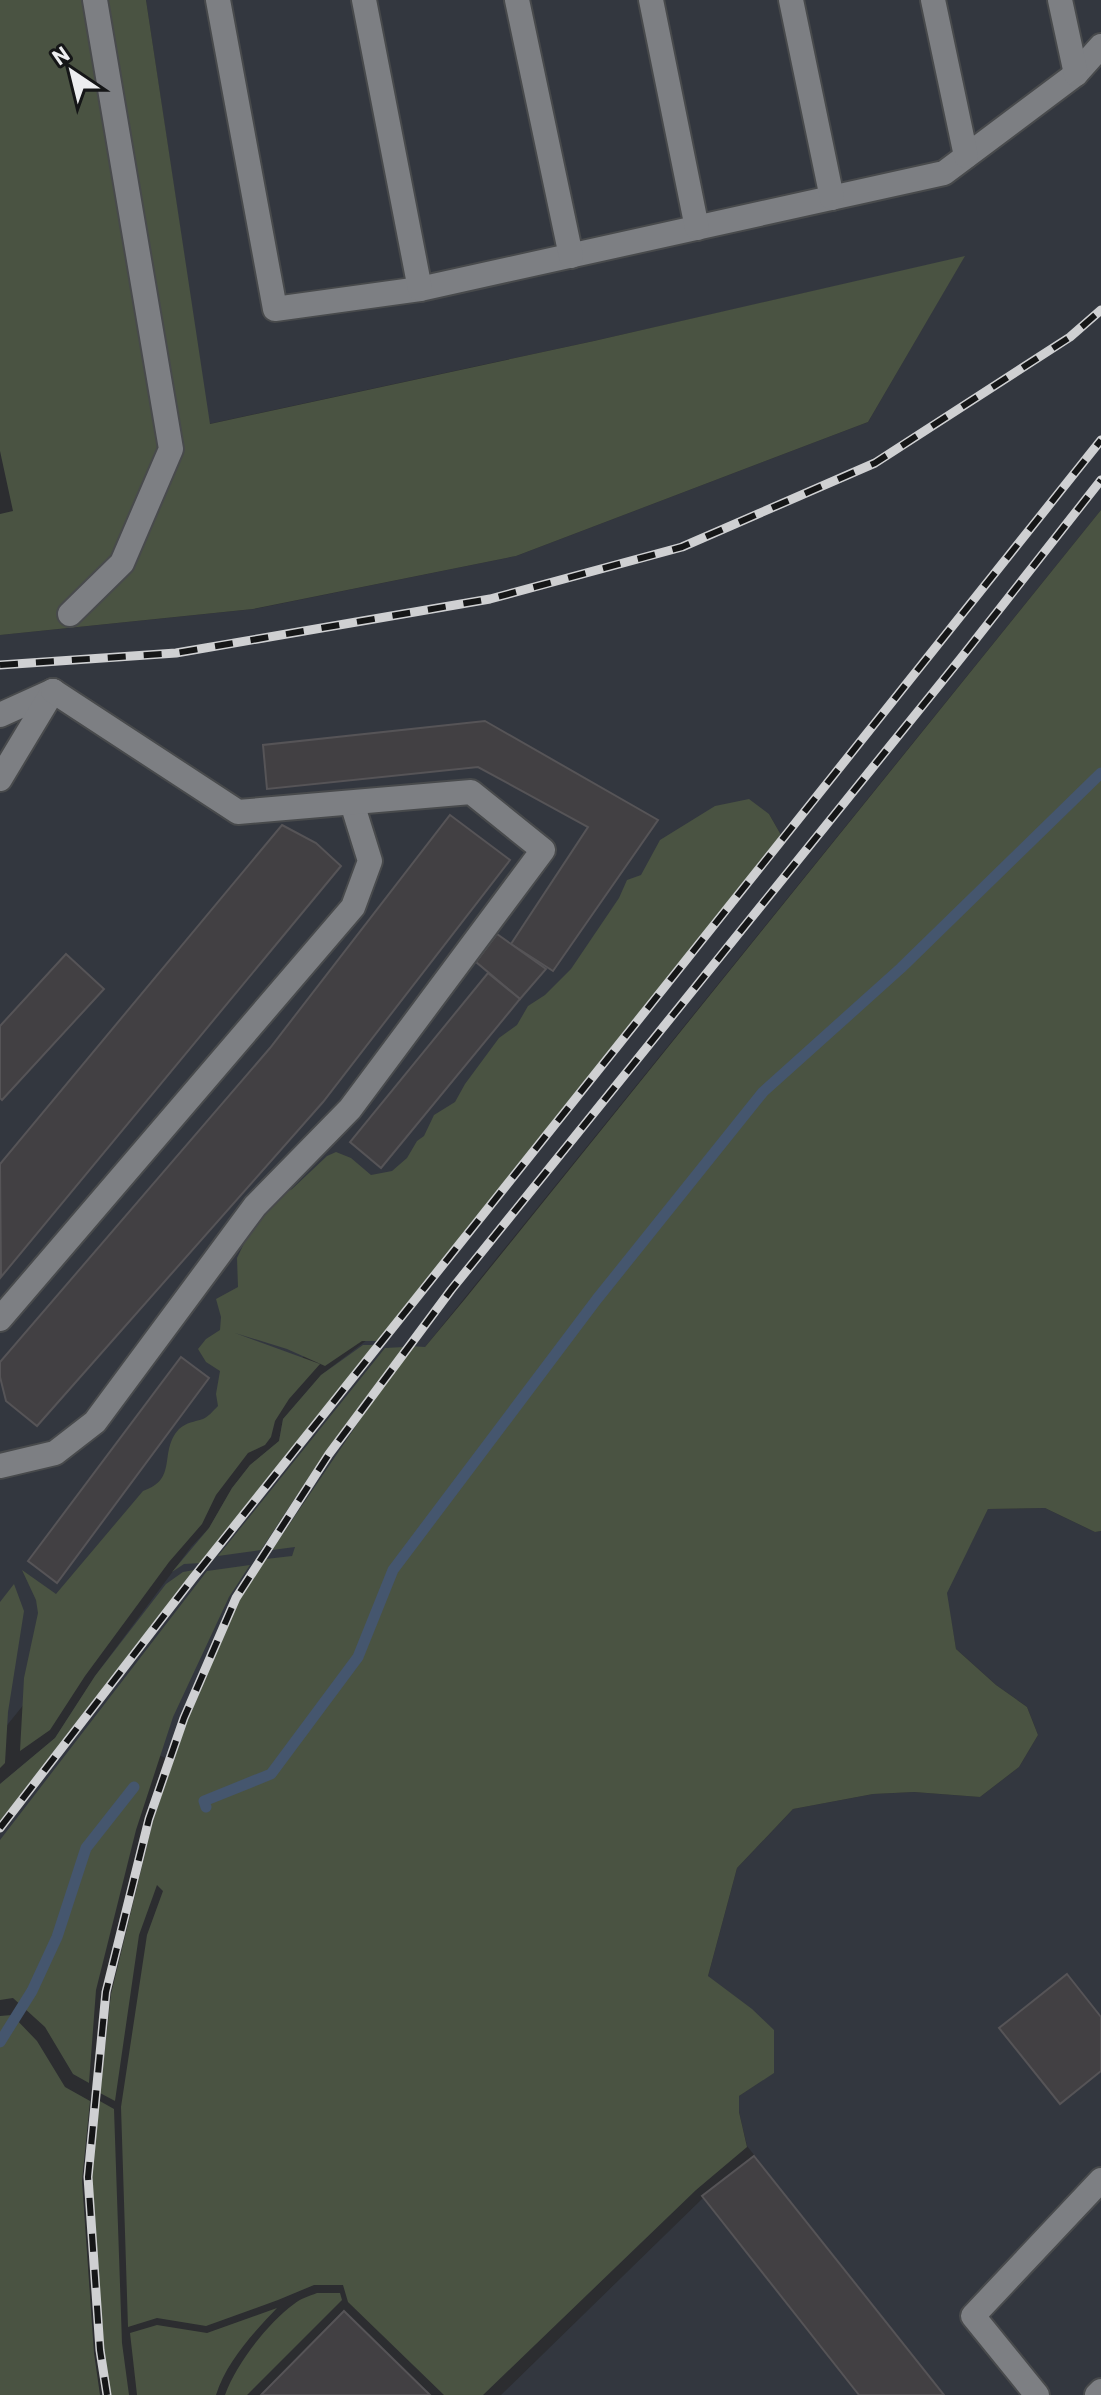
<svg xmlns="http://www.w3.org/2000/svg" width="1101" height="2395" font-family="Barlow,sans-serif">
<style>
.built{fill:#33373f}
.green{fill:#4a5342}
.lines{fill:none;stroke-linecap:round;stroke-linejoin:round}
.stream{stroke:#45566e;stroke-width:11}
.building{fill:#424043;stroke:#565457;stroke-width:2}
.minor-casing{stroke:#484a4c;stroke-width:28}
.minor{stroke:#7d7f83;stroke-width:24}
.rail-casing{stroke:#cfd0d2;stroke-width:9}
.rail{stroke:#151617;stroke-width:6;stroke-dasharray:18;stroke-linecap:butt}
</style>
<rect width="100%" height="100%" fill="#2c2d30"/>
<g class="built">
<polygon points="146,0 1101,0 1101,510 425,1347 296,1547 194,1769 135,1746 0,1901 0,1784 55,1738 95,1676 191,1547 209,1528 232,1488 250,1465 279,1441 283,1419 321,1375 367,1340 377,1341 781,835 769,814 744,809 0,1734 0,635 254,609 516,556 868,422 964,257 594,341 209,424"/>
<polygon points="1045,1508 1095,1532 1101,1531 1101,2395 944,2395 747,2146 739,2112 739,2096 773,2073 708,1976 737,1868 793,1809 873,1794 914,1792 980,1797 1019,1767 1038,1735 1027,1707 996,1685 956,1649 946,1593 988,1509"/>
<polygon points="703,2198 858,2395 501,2395"/>
</g>
<g class="green">
<polygon points="0,0 146,0 210,424 594,341 965,256 868,422 516,556 253,609 0,635 0,514 13,511 0,451"/>
<polygon points="1101,510 1101,1531 1095,1532 1045,1508 988,1509 947,1593 956,1649 996,1685 1027,1707 1038,1735 1019,1767 980,1797 914,1792 873,1794 793,1809 737,1868 708,1976 752,2009 774,2030 774,2073 739,2096 739,2112 747,2147 696,2190 483,2395 444,2395 348,2302 343,2285 314,2285 278,2300 206,2326 157,2318 128,2327 121,2107 147,1935 163,1891 157,1885 139,1935 115,2101 100,2093 111,1994 153,1821 187,1721 239,1601 266,1559 292,1556 295,1547 272,1550 410,1346 425,1347 465,1299"/>
<path d="M 749,799 L 769,814 L 781,835 L 377,1341 L 362,1341 L 325,1366 L 287,1349 L 235,1333 L 320,1364 L 289,1399 L 275,1421 L 271,1437 L 265,1445 L 248,1453 L 216,1495 L 202,1524 L 169,1562 L 85,1676 L 50,1730 L 20,1751 L 24,1678 L 38,1613 L 36,1600 L 22,1570 L 56,1594 L 143,1491 C 179,1479 158,1452 179,1429 C 187,1422 194,1422 203,1419 C 208,1417 213,1411 218,1406 L 216,1394 L 220,1371 L 206,1362 L 198,1349 L 206,1339 L 220,1330 L 221,1317 L 216,1299 L 238,1287 L 237,1258 L 250,1231 L 279,1196 L 292,1189 L 327,1156 L 336,1152 L 351,1158 L 371,1175 L 392,1171 L 407,1158 L 417,1141 L 424,1136 L 434,1115 L 455,1102 L 465,1084 L 499,1038 L 517,1025 L 528,1006 L 545,995 L 571,969 L 619,898 L 627,880 L 641,875 L 660,840 L 715,806 Z"/>
<polygon points="363,1345 374,1345 201,1563 184,1564 172,1572 209,1528 232,1488 250,1465 279,1441 283,1419 321,1375"/>
<polygon points="404,1347 326,1451 261,1550 218,1556 385,1348"/>
<polygon points="250,1565 229,1597 173,1717 136,1830 96,1990 89,2083 73,2074 45,2027 13,1998 0,2000 0,1840 207,1571"/>
<polygon points="194,1570 0,1821 0,1784 55,1738 95,1676 166,1584 183,1572"/>
<polygon points="14,1584 24,1611 8,1712 5,1763 0,1768 0,1602"/>
<polygon points="12,2015 37,2041 65,2087 90,2101 82,2181 94,2353 100,2395 0,2395 0,2016"/>
<polygon points="98,2100 114,2109 122,2343 129,2395 109,2395 102,2350 90,2179"/>
<path d="M 317,2293 L 340,2293 L 342,2300 L 247,2395 L 225,2395 C 236,2364 268,2323 294,2304 C 300,2299 309,2296 317,2293 Z"/>
<path d="M 277,2308 C 254,2332 226,2362 216,2395 L 137,2395 L 130,2333 L 157,2325 L 207,2333 Z"/>
</g>
<g class="lines">
<g class="stream">
<polyline points="206,1807 204,1801 271,1774 358,1657 393,1570 597,1299 763,1092 901,968 1101,773"/>
<polyline points="0,2042 32,1991 57,1937 86,1848 134,1787"/>
</g>
</g>
<g class="building">
<polygon points="485,721 658,820 553,971 511,944 588,827 478,767 267,789 263,745"/>
<polygon points="450,815 510,860 323,1102 37,1426 6,1401 0,1377 0,1362 270,1048"/>
<polygon points="282,825 316,843 341,866 1,1277 0,1164"/>
<polygon points="497,934 546,969 520,999 476,962"/>
<polygon points="66,954 104,989 2,1100 0,1098 0,1026"/>
<polygon points="488,973 520,999 381,1168 350,1142"/>
<polygon points="181,1357 209,1378 57,1583 28,1561"/>
<polygon points="1067,1974 1101,2017 1101,2071 1060,2104 999,2028"/>
<polygon points="754,2156 944,2395 859,2395 702,2196"/>
<polygon points="344,2311 430,2395 261,2395"/>
</g>
<g class="lines">
<defs>
<g id="minor">
<polyline points="218,0 275,309 420,289 944,173 1076,74 1101,46"/>
<polyline points="364,0 420,289"/>
<polyline points="517,0 571,256"/>
<polyline points="651,0 697,228"/>
<polyline points="791,0 832,198"/>
<polyline points="933,0 966,156"/>
<polyline points="1060,0 1076,74"/>
<polyline points="70,614 122,563 171,449 95,0"/>
<polyline points="0,715 53,691"/>
<polyline points="0,779 53,691"/>
<polyline points="0,1319 353,907 370,861 352,803"/>
<polyline points="0,1466 55,1453 95,1422 255,1206 350,1109 543,850 471,792 238,812 53,691"/>
<polyline points="1037,2395 973,2316 1101,2180"/>
<polyline points="1097,2395 1101,2391"/>
</g>
</defs>
<use href="#minor" class="minor-casing"/>
<use href="#minor" class="minor"/>
<defs>
<g id="rail">
<polyline points="0,665 176,653 490,599 682,547 875,463 1070,337 1101,310"/>
<polyline points="0,1828 193,1578 1101,440"/>
<polyline points="107,2395 100,2350 88,2177 106,1992 149,1819 184,1718 236,1598 329,1454 451,1290 961,658 1101,480"/>
</g>
</defs>
<use href="#rail" class="rail-casing"/>
<use href="#rail" class="rail"/>
</g>
<g transform="translate(72 72) rotate(325)" stroke="#151617" stroke-width="6" paint-order="stroke">
<path d="M0-6L14 30L0 20L-14 30Z" fill="#edeef0"/>
<text y="-12" font-size="22" font-weight="bold" text-anchor="middle" fill="#edeef0">N</text>
</g>
</svg>
